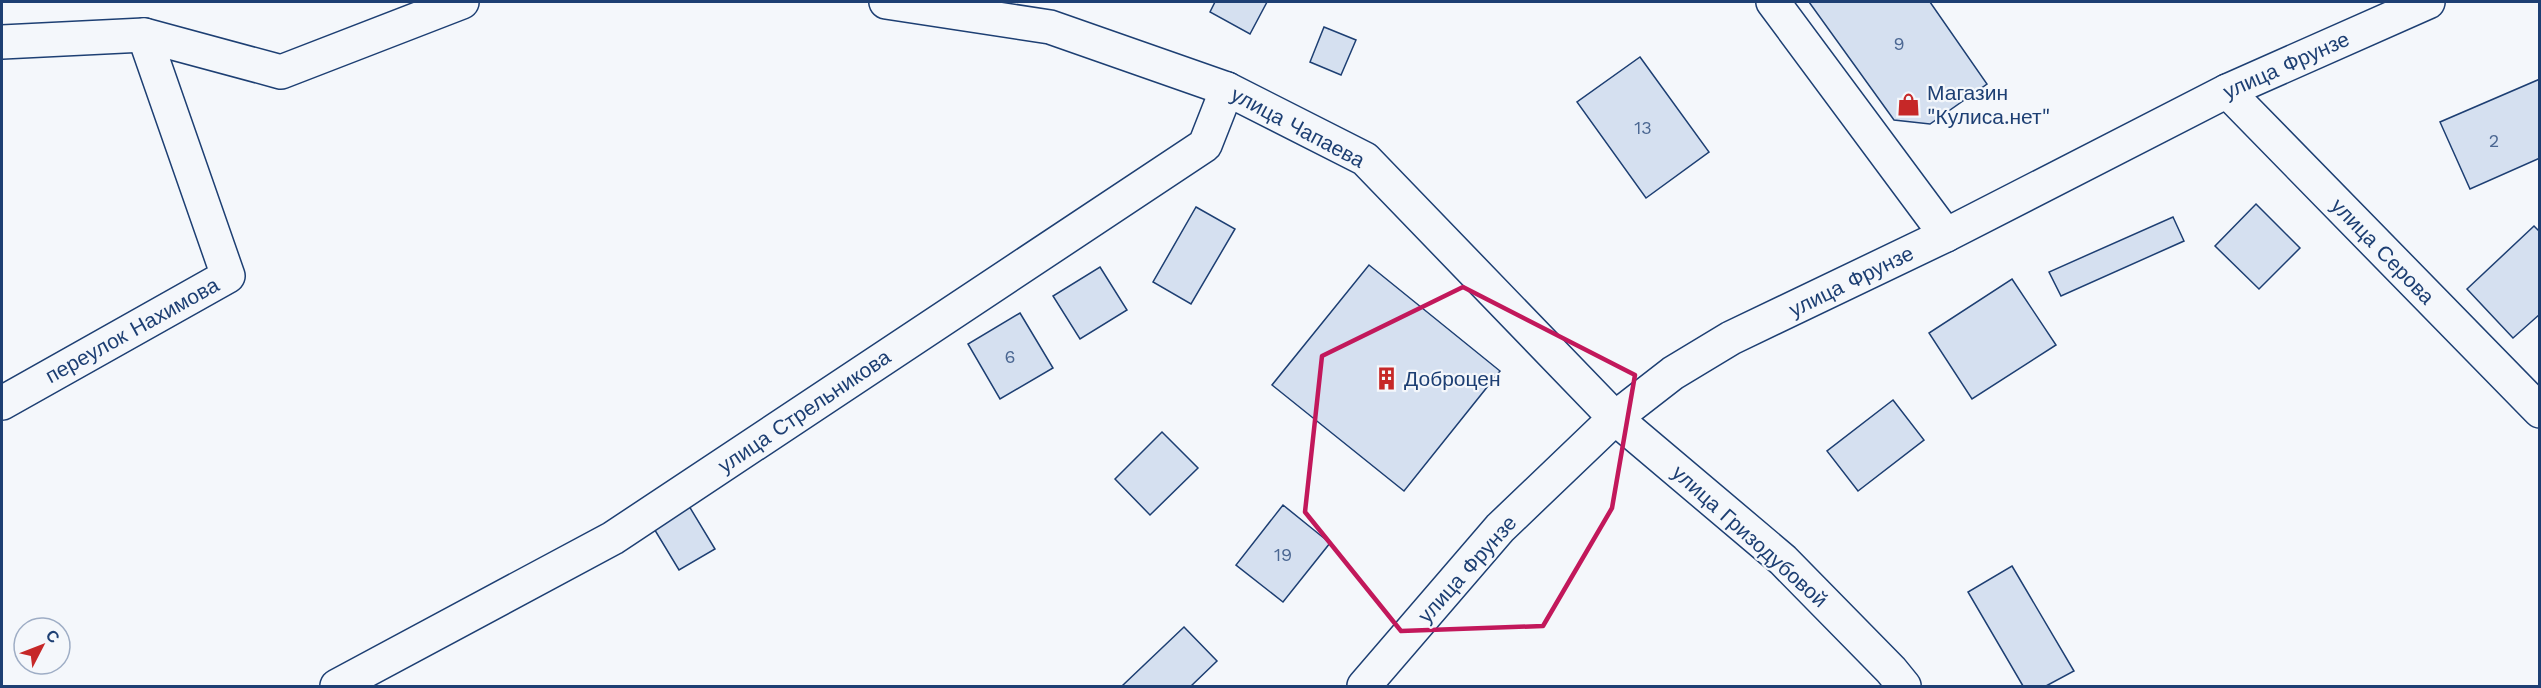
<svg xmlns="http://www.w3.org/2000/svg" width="2541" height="688" font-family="'Work Sans',sans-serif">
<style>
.building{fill:#d5e0f0;stroke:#1d3f73;stroke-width:1.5}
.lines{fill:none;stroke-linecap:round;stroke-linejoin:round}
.minor-casing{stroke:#1d3f73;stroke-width:36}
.major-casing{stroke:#1d3f73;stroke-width:36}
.minor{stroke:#f4f7fb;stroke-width:33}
.major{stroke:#f4f7fb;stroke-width:33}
.marked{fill:none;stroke:#c2185b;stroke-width:4.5;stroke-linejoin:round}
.labels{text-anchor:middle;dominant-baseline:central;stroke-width:4.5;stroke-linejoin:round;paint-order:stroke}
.number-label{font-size:18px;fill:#4b6792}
.street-label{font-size:21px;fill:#1d3f73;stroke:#f4f7fb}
.poi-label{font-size:21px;fill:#1d3f73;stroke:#f4f7fb;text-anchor:start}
</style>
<rect width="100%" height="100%" fill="#f4f7fb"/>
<g class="building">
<polygon points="1215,2 1267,2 1250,34 1210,12"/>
<polygon points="1809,2 1930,2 1987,84 1930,124 1894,120"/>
<polygon points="1324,27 1356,40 1341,75 1310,62"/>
<polygon points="1640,57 1709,152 1646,198 1577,102"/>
<polygon points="2540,79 2540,158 2470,189 2440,122"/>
<polygon points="2256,204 2300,248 2259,289 2215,246"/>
<polygon points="1196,207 1235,229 1191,304 1153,282"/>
<polygon points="2173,217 2184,241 2061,296 2049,272"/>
<polygon points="2534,226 2540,232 2540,314 2513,338 2467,289"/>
<polygon points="1369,265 1500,371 1404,491 1272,385"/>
<polygon points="1100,267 1127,310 1080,339 1053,296"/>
<polygon points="2012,279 2056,345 1972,399 1929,333"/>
<polygon points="1020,313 1053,368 1000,399 968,344"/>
<polygon points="1893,400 1924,440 1858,491 1827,451"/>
<polygon points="1162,432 1198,468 1150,515 1115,479"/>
<polygon points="1283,505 1330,543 1283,602 1236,565"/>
<polygon points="689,506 715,549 679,570 653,527"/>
<polygon points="2012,566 2074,671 2046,686 2023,686 1968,592"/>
<polygon points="1184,627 1217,661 1191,686 1122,686"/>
</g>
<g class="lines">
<defs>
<g id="minor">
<polyline points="886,2 1050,27 1227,89 1365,159 1615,418 1783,560 1891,670 1904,686"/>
<polyline points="1773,2 1946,235"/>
<polyline points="2,42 144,35 281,72 462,2"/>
<polyline points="2227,91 2540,411"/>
<polyline points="2,403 228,276 144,35"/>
<polyline points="337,686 613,538 1205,145 1227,89"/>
</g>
<polyline id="major" points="1364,686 1500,528 1615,418 1673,373 1731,338 1946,235 2227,91 2428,2"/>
</defs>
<use href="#minor" class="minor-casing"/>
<use href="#major" class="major-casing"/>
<use href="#minor" class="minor"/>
<use href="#major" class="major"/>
</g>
<path class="marked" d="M 1463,287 L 1635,375 L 1612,508 L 1543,626 L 1401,631 L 1305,512 L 1322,356 Z"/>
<defs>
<symbol id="shop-bare" viewBox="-9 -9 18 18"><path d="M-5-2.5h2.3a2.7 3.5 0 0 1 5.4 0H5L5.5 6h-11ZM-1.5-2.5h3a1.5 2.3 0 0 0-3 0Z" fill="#c62828" stroke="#f4f7fb" stroke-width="2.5" paint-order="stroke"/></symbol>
<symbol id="building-bare" viewBox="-9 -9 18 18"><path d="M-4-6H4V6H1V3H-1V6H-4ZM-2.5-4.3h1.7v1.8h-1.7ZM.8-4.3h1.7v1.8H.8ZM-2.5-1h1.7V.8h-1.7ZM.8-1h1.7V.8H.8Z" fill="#c62828" stroke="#f4f7fb" stroke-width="2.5" paint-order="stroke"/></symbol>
</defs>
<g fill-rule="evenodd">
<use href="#shop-bare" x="1892" y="88" width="33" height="33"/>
<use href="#building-bare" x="1370" y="362" width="33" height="33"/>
</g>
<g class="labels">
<g class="number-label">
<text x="1899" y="43">9</text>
<text x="1643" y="127">13</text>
<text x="2494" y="140">2</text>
<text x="1010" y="356">6</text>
<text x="1283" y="554">19</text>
</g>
<g class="street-label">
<text transform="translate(2286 65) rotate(-24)">улица Фрунзе</text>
<text transform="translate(1298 127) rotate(28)">улица Чапаева</text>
<text transform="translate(2383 251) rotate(46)">улица Серова</text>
<text transform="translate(1851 281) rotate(-26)">улица Фрунзе</text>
<text transform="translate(132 330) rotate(-29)">переулок Нахимова</text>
<text transform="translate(804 411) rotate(-34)">улица Стрельникова</text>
<text transform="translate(1750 536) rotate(42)">улица Гризодубовой</text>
<text transform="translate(1467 569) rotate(-48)">улица Фрунзе</text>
</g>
<g class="poi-label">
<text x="1927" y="92">Магазин<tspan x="1927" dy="24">"Кулиса.нет"</tspan></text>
<text x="1404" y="378">Доброцен</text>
</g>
</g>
<rect width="2541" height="688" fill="none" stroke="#1d3f73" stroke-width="6"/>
<g transform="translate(42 646) rotate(48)"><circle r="28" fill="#f4f7fb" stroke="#9eadc5" stroke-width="1.5"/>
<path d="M0-4.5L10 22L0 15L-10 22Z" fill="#c62828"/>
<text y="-9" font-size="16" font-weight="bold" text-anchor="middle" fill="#1d3f73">С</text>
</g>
</svg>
